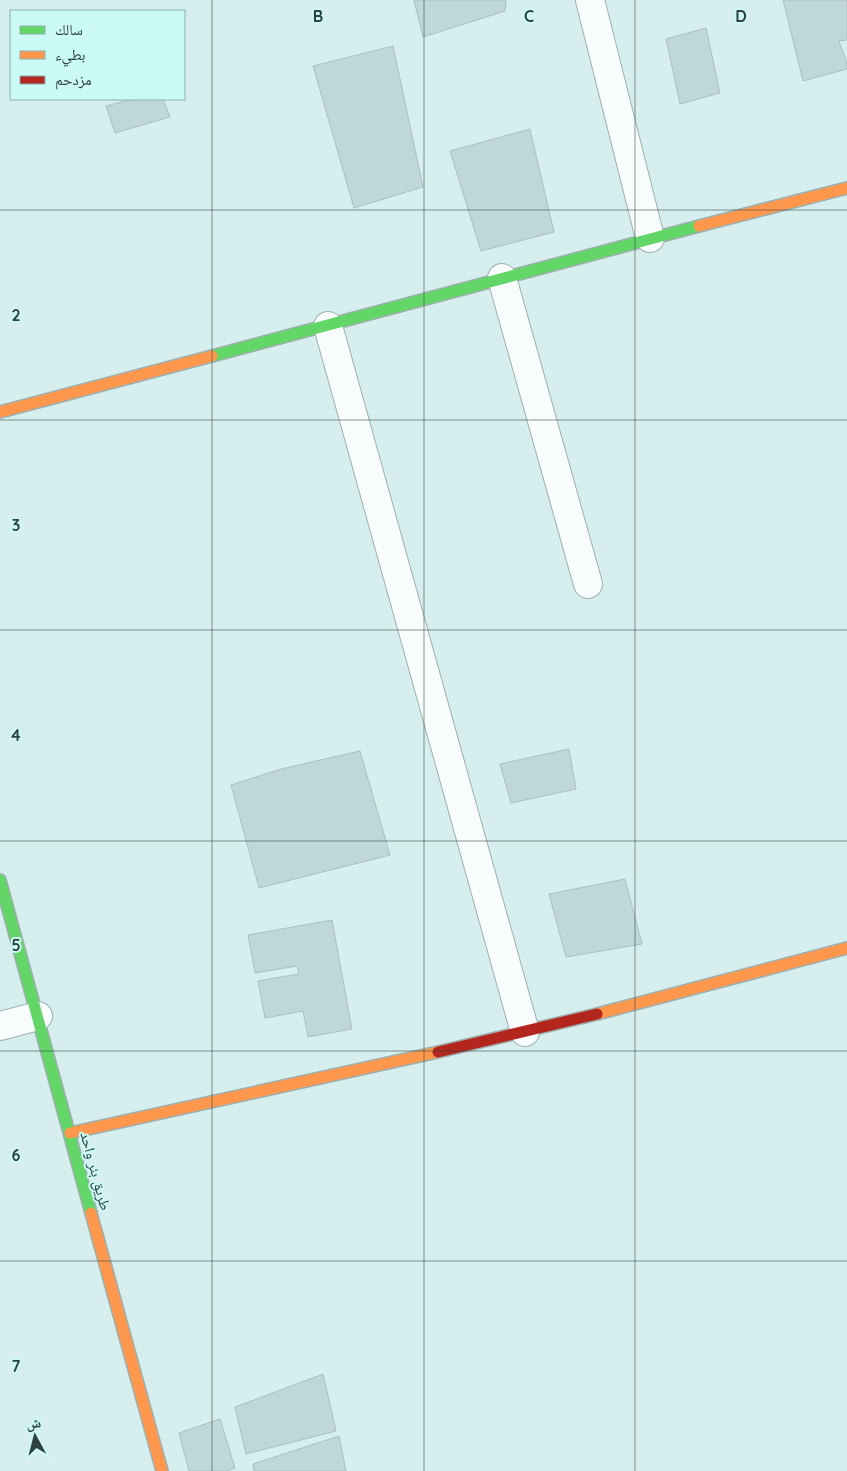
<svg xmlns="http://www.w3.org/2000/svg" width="847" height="1471" font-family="Quicksand,'Noto Naskh Arabic',sans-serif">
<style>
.building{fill:#bfd7da;stroke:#acbfc0}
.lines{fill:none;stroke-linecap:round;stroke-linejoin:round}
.street-casing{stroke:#9db0af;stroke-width:30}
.fast-casing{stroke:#9db0af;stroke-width:14}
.slow-casing{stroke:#9db0af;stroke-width:14}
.jam-casing{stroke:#9db0af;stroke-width:14}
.street{stroke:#f9fcfc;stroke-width:28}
.fast{stroke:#63d668;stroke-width:11}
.slow{stroke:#ff974d;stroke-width:11}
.jam{stroke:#b3261e;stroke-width:11}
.grid{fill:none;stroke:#2e4140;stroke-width:1;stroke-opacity:0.55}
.labels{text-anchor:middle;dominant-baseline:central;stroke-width:4;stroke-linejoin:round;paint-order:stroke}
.street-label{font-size:15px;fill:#2e4140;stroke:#cbf9f5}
.grid-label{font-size:16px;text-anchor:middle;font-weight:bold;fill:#2e4140;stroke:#cbf9f5;stroke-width:4;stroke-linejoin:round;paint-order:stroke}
</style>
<rect width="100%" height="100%" fill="#d6eeed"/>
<g class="building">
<polygon points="414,0 506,0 505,11 423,37"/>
<polygon points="783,0 847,0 847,40 839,41 847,63 847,69 803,81"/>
<polygon points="706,28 720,93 680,104 666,39"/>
<polygon points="393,46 423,187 354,208 313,66"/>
<polygon points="133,99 163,99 170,117 115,133 106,106"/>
<polygon points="530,129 554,232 481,251 450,151"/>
<polygon points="569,749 576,789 511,803 500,764"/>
<polygon points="360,751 390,855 259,888 231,785 281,769"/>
<polygon points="625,879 642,944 566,957 549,894"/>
<polygon points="332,920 352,1029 308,1037 303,1011 265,1018 258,981 299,974 297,966 255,973 248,935"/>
<polygon points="323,1374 336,1431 246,1454 235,1407"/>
<polygon points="220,1419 235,1468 227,1471 189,1471 179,1433"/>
<polygon points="339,1436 346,1471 254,1471 253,1464"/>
</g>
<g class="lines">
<defs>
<g id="street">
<polyline points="590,0 650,238"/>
<polyline points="502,278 588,584"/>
<polyline points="328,326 525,1032"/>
<polyline points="0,1026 38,1016"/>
</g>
<g id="fast">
<polyline points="212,356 699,226"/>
<polyline points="0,880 91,1213"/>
</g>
<g id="slow">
<polyline points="699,226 847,188"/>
<polyline points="0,412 212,356"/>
<polyline points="597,1014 847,948"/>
<polyline points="70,1133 438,1052"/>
<polyline points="91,1213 162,1471"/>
</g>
<polyline id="jam" points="438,1052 597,1014"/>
</defs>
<use href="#street" class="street-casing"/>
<use href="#fast" class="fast-casing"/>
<use href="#slow" class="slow-casing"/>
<use href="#jam" class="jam-casing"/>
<use href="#street" class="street"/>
<use href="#fast" class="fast"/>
<use href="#slow" class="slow"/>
<use href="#jam" class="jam"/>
</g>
<path class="grid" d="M 212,0 L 212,1471M 424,0 L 424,1471M 635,0 L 635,1471M 0,210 L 847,210M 0,420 L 847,420M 0,630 L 847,630M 0,841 L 847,841M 0,1051 L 847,1051M 0,1261 L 847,1261"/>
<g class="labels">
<g class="street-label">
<text transform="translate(96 1171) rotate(75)">طريق بئر واحد</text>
</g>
</g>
<g class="grid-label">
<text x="318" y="22">B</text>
<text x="529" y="22">C</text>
<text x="741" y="22">D</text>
<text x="16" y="321">2</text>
<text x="16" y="531">3</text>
<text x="16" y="741">4</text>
<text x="16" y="951">5</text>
<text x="16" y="1161">6</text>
<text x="16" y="1372">7</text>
</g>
<rect x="10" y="10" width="175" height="90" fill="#cbf9f5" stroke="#8cafad"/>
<rect x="20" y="26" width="25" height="8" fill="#63d668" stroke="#8cafad"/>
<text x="55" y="35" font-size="15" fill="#2e4140">سالك</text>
<rect x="20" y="51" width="25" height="8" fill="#ff974d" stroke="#8cafad"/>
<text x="55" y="60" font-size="15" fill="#2e4140">بطيء</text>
<rect x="20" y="76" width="25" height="8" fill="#b3261e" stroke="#8cafad"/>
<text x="55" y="85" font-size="15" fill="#2e4140">مزدحم</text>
<g transform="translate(35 1436) rotate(353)" stroke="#cbf9f5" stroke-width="4" paint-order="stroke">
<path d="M0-4L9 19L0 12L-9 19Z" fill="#2e4140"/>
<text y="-8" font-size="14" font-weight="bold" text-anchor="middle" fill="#2e4140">ش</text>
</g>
</svg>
